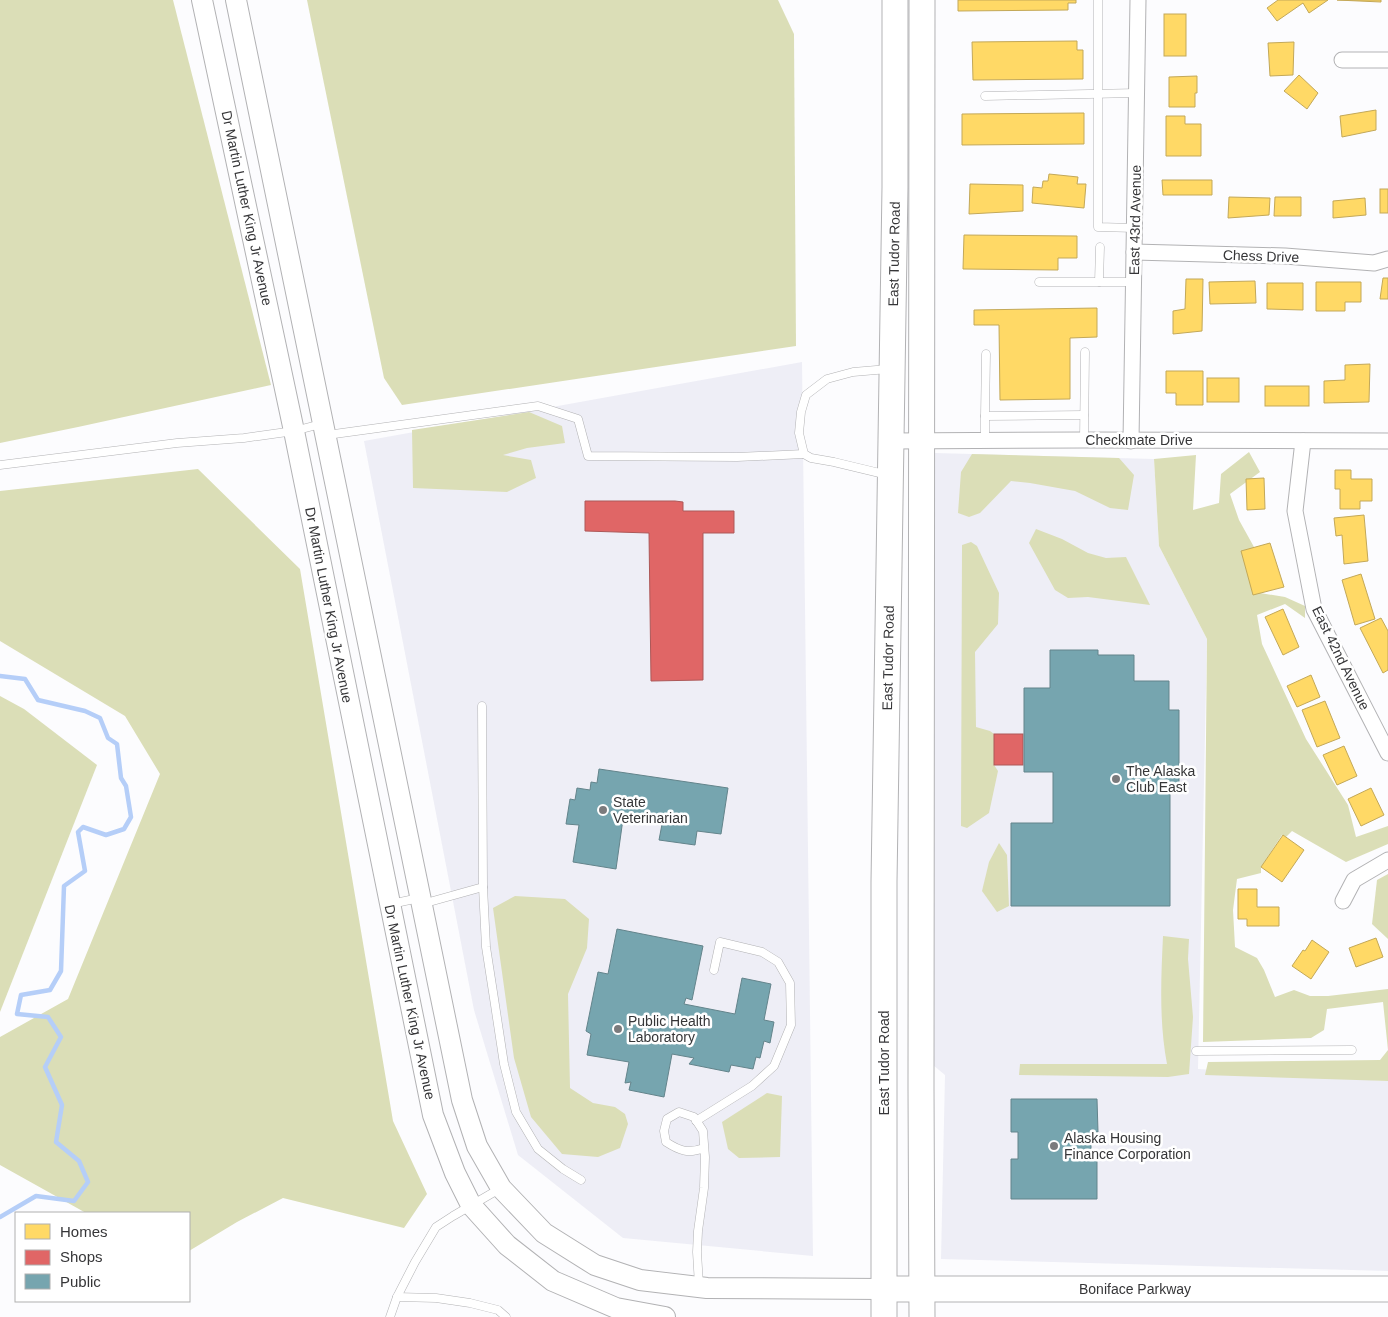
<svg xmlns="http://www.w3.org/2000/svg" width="1388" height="1317" font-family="Arial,sans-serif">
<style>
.built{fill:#eeeef6}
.forest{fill:#dbdeb7}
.homes{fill:#ffd966;stroke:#c3a858}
.shops{fill:#e06666;stroke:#ad5858}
.public{fill:#76a5af;stroke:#63848b}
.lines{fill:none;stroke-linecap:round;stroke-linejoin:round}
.stream{stroke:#b5cef8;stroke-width:4.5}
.service-casing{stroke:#b2b2b4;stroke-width:9}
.minor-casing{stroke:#b2b2b4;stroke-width:17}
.tertiary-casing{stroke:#b2b2b4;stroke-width:22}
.primary-casing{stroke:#b2b2b4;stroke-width:27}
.service{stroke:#fff;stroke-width:8}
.minor{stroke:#fff;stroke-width:15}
.tertiary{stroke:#fff;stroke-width:20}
.primary{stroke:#fff;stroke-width:25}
.poi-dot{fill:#7b7b7d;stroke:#fff;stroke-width:2}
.labels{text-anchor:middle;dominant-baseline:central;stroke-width:5;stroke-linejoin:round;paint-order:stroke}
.street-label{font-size:14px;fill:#363638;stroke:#fff}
.poi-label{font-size:14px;fill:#363638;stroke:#fff;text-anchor:start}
</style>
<rect width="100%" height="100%" fill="#fcfcfe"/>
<g class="built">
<polygon points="802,362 813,1256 623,1238 518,1155 474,1010 364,441"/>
<polygon points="935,453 1154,459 1159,546 1207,639 1198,1069 1388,1081 1388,1271 941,1259 945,1075 933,1065"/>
</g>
<g class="forest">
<polygon points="0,0 173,0 271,385 78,427 0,443"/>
<polygon points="307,0 778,0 794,34 796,346 402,405 384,378"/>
<polygon points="529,412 562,426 565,443 527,448 503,455 531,460 536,478 507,492 413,488 412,430"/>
<polygon points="1249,452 1260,472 1230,494 1239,520 1254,547 1260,593 1285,597 1305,606 1305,618 1285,604 1257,615 1262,644 1306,739 1348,805 1356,837 1388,826 1388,844 1346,862 1292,831 1286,837 1282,835 1261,867 1261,873 1237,879 1233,910 1235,947 1257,958 1264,970 1275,997 1294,990 1310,996 1328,996 1388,989 1388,1081 1205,1075 1208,1062 1380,1060 1388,1050 1383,1002 1327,1009 1324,1030 1311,1038 1203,1042 1207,639 1159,546 1154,459 1196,455 1193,510 1219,503 1221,474"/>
<polygon points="972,454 1119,458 1134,475 1128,510 1110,508 1075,491 1030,483 1011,481 980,513 969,517 958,513 961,472"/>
<polygon points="198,469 300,569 393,1121 427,1194 404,1228 283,1198 237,1222 189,1251 189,1213 86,1213 0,1165 0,1037 68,999 160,774 125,716 0,641 0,491"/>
<polygon points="1036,529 1062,539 1088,553 1106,558 1126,557 1150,605 1088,597 1068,598 1055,590 1029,543"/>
<polygon points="971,542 977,546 999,593 998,624 975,652 976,727 990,731 994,734 994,765 998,771 989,813 967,828 961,826 962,545"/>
<polygon points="0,696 24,709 97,765 0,1012"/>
<polygon points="999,843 1007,855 1009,906 997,912 982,891 989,862"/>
<polygon points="1388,874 1388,939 1372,924 1377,880"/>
<polygon points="515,896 565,899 589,919 587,948 568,994 570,1088 593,1103 615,1107 625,1114 628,1124 620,1148 598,1157 562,1154 531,1117 514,1058 493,908"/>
<path d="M 1163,936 L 1189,939 L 1188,959 L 1193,1017 L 1189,1074 L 1168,1077 L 1019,1075 L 1020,1064 L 1167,1064 C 1159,1022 1161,979 1163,936 Z"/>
<polygon points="767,1093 782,1096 780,1157 739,1158 728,1149 722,1122"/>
</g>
<g class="homes">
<polygon points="958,0 1076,0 1076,3 1068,3 1068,10 958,11"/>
<polygon points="1278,0 1328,0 1309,13 1303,3 1277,21 1267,8"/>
<polygon points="1337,0 1381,0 1381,2"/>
<rect x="1164" y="14" width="22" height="42"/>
<polygon points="1077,41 1077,50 1083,50 1083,79 973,80 972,42"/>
<polygon points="1294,42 1293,75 1270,76 1268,43"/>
<polygon points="1299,75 1318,93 1307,109 1284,91"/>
<polygon points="1197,76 1197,93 1195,93 1195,107 1169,107 1169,77"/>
<polygon points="1376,110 1376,130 1342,137 1340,116"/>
<polygon points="1084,113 1084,144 962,145 962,114"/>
<polygon points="1166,116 1185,116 1185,124 1201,124 1201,156 1166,156"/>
<polygon points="1049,174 1078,177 1077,184 1086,184 1084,208 1032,203 1033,187 1042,188 1043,181 1048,181"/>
<polygon points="1162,180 1212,180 1212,195 1163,195"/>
<polygon points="970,184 1023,185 1023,211 969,214"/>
<rect x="1380" y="189" width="8" height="24"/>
<polygon points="1229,197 1270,198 1269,215 1228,218"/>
<polygon points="1275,197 1301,197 1301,216 1274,216"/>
<polygon points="1365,198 1366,215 1333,218 1333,201"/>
<polygon points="964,235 1077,236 1077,258 1058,258 1058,270 963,269"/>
<polygon points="1383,278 1388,278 1388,299 1380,299"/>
<polygon points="1186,279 1203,279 1202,331 1173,334 1173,311 1185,309"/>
<polygon points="1255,281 1256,303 1210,304 1209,282"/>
<polygon points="1316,282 1361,282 1361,302 1345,302 1345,311 1316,311"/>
<polygon points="1267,283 1303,283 1303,310 1267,309"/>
<polygon points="1097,308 1097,337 1070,338 1070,399 1000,400 999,325 974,325 974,310"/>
<polygon points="1370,364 1369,402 1324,403 1324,381 1345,380 1345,365"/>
<polygon points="1166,371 1203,371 1203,405 1176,405 1176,393 1166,393"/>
<rect x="1207" y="378" width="32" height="24"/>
<rect x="1265" y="386" width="44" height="20"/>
<polygon points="1335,470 1351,470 1351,479 1372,479 1372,501 1360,501 1360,509 1340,509 1340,489 1335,489"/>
<polygon points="1264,478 1265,509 1247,510 1246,479"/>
<polygon points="1364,515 1368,561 1344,564 1342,535 1336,536 1334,518"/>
<polygon points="1270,543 1284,587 1253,595 1241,551"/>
<polygon points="1361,574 1375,619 1355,625 1342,580"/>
<polygon points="1283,609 1299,647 1283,655 1265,617"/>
<polygon points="1381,618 1388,631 1388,670 1383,673 1360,628"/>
<polygon points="1311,675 1320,697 1297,707 1287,686"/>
<polygon points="1325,701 1340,738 1317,747 1302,710"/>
<polygon points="1344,746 1357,776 1337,785 1323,755"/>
<polygon points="1371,788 1384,815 1361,826 1348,799"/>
<polygon points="1283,835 1304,850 1282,882 1261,867"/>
<polygon points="1238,889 1257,889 1257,907 1279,907 1279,926 1247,926 1247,919 1238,919"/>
<polygon points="1376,938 1383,957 1356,967 1349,948"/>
<polygon points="1312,940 1329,952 1311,979 1292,966 1303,950 1305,951"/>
</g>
<g class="shops">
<polygon points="585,501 675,501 683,502 683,511 734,511 734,533 703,533 703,680 651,681 649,533 585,531"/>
<rect x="994" y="734" width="29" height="31"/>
</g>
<g class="public">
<polygon points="1050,650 1098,650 1098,655 1134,655 1134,681 1169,681 1169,710 1179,710 1179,786 1170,786 1170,906 1011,906 1011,823 1053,823 1053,772 1024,772 1024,688 1050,688"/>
<polygon points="599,769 728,788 721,834 697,831 695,845 659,840 663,819 630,814 629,820 623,819 616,869 573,862 579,825 566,824 570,799 575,800 577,788 590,790 591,782 597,783"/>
<polygon points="617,929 703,946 692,1000 686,998 684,1004 735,1014 742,978 771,984 764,1020 774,1022 770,1043 764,1041 760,1058 756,1057 753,1069 731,1065 729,1072 689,1064 694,1058 672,1054 664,1097 629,1090 631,1082 625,1083 629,1062 587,1055 591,1034 586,1031 598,972 608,974"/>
<polygon points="1011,1099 1097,1099 1098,1132 1091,1132 1091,1159 1097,1159 1097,1199 1011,1199 1011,1159 1018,1159 1018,1132 1011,1132"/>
</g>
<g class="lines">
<polyline class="stream" points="0,676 25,679 38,700 85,711 100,718 108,738 117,744 121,778 126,786 131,817 124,829 106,835 83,827 78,832 85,871 64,886 61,971 50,990 21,995 17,1014 48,1017 61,1037 45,1067 62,1105 56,1142 79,1161 88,1182 74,1201 36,1196 0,1217"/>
<defs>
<g id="service">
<polyline points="1098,0 1098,227 1135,228"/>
<polyline points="985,96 1137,93"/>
<polyline points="1039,282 1134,282"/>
<polyline points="1099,282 1100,247"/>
<polyline points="986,354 985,416 1084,415"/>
<polyline points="888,369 853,372 827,379 806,395 801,412 799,433 804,454 811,458 834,462 888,475"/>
<polyline points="327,435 538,406 578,419 588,456 737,457 804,454"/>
<polyline points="1084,440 1085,352"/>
<polyline points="985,441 985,416"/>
<polyline points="0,465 177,443 244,438 294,431 321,424"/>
<polyline points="483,887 486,947 495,1005 504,1064 516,1112 538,1149 563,1169 581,1180"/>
<polyline points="391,904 419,898"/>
<polyline points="422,904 483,887 482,706"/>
<polyline points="1196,1051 1352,1050"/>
<polyline points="696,1121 752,1086 774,1066 791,1025 790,983 778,962 762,952 720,942 714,970"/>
<path d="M 699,1285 L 697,1252 L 698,1231 L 704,1188 L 705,1157 L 703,1131 L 694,1117 L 679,1112 L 667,1119 L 664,1131 L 666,1142 C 680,1151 688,1154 704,1148"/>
<polyline points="397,1297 436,1298 470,1303 498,1310 506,1317"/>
<polyline points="390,1317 397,1297 415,1262 436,1227 453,1216 501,1188"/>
</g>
<g id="minor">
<polyline points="1342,60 1388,60"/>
<polyline points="1134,252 1285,256 1374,263 1388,259"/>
<polyline points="891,441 1084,440 1388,441"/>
<polyline points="1131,441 1138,0"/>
<polyline points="1303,441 1295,511 1314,609 1388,753"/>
<polyline points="1343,901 1354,880 1388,860"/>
</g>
<g id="tertiary">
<polyline points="202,0 294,431 433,1115 455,1173 471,1205 507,1245 553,1281 616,1308 665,1317"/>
<polyline points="236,0 462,1100 477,1146 501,1188 544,1233 595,1265 640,1280 707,1288 883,1289"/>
</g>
<g id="primary">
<polyline points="922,0 921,1087 922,1317"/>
<polyline points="883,1289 1388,1289"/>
<polyline points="884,1317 884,882 895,187 895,0"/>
</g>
</defs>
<use href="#service" class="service-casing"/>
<use href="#minor" class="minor-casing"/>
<use href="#tertiary" class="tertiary-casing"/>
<use href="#primary" class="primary-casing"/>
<use href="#service" class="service"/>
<use href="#minor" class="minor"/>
<use href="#tertiary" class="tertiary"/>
<use href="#primary" class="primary"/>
</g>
<g class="poi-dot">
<circle cx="1116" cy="779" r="5"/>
<circle cx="603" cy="810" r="5"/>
<circle cx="618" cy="1029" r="5"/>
<circle cx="1054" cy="1146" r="5"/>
</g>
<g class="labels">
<g class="street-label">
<text transform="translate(247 208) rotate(78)">Dr Martin Luther King Jr Avenue</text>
<text transform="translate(1135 220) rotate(-89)">East 43rd Avenue</text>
<text transform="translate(894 254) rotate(-89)">East Tudor Road</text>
<text transform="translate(1261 256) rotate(2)">Chess Drive</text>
<text x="1139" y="440">Checkmate Drive</text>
<text transform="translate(329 605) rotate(79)">Dr Martin Luther King Jr Avenue</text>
<text transform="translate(888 658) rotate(-89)">East Tudor Road</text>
<text transform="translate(1341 658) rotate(64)">East 42nd Avenue</text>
<text transform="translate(410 1002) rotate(78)">Dr Martin Luther King Jr Avenue</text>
<text transform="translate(884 1063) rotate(-90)">East Tudor Road</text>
<text x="1135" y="1289">Boniface Parkway</text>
</g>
<g class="poi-label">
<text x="1126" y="771">The Alaska<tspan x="1126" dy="16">Club East</tspan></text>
<text x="613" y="802">State<tspan x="613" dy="16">Veterinarian</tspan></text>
<text x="628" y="1021">Public Health<tspan x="628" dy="16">Laboratory</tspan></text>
<text x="1064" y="1138">Alaska Housing<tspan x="1064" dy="16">Finance Corporation</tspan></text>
</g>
</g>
<rect x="15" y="1212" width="175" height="90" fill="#ffffff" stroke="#afafaf"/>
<rect x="25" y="1224" width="25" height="15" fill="#ffd966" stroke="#afafaf"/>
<text x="60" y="1237" font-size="15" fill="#363638">Homes</text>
<rect x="25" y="1250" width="25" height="15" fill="#e06666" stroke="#afafaf"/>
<text x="60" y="1262" font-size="15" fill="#363638">Shops</text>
<rect x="25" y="1274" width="25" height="15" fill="#76a5af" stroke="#afafaf"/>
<text x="60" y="1287" font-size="15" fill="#363638">Public</text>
</svg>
